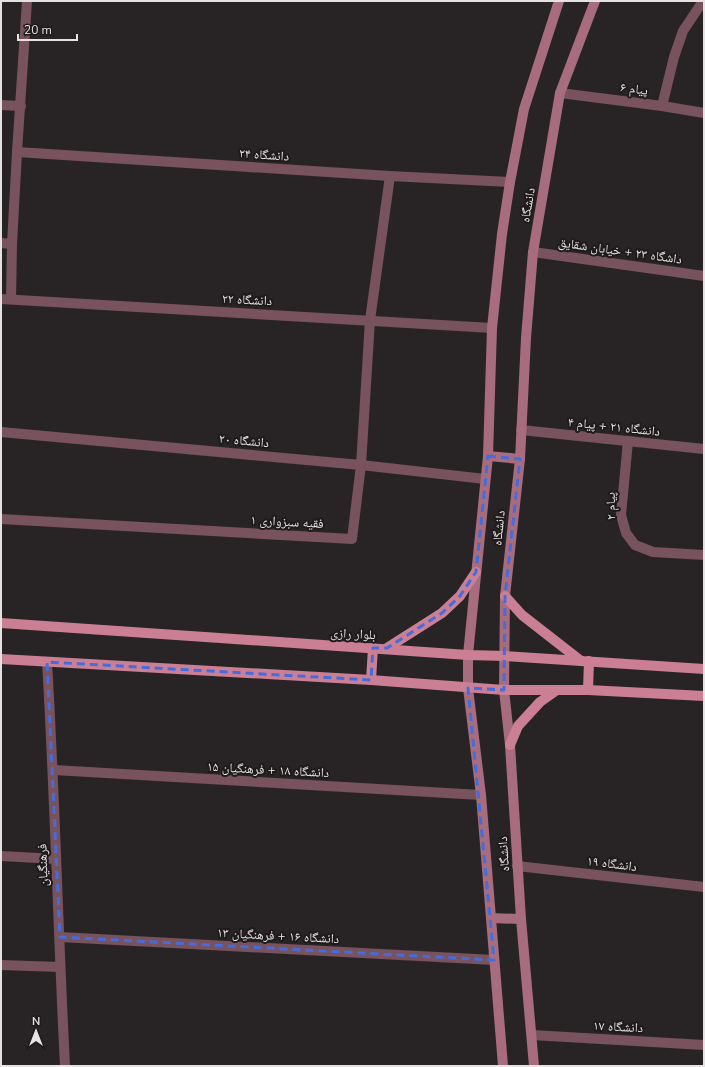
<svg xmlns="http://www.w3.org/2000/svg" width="705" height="1067" font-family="'Nunito Sans','Noto Naskh Arabic',sans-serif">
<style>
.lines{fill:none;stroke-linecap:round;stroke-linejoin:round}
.service{stroke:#78535d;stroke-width:10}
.minor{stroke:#78535d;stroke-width:10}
.tertiary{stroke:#78535d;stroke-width:10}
.secondary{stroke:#a76c7d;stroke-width:10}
.primary{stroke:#cb7f95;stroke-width:10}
.marked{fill:none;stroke:#456cda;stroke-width:3;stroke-dasharray:8 5;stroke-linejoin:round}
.labels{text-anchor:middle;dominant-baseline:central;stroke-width:4;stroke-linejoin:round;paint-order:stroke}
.street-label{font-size:13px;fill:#e5e2e3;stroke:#1f1a1b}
</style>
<rect width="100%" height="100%" fill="#282425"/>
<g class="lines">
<polyline class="service" points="1,856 56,859"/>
<g class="minor">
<polyline points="560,93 662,106 704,113"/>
<polyline points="1,105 21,106"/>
<polyline points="662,106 674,57 683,31 703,1"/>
<polyline points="17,152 390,176 510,182"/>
<polyline points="1,243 12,244 17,152 27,1"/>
<polyline points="533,252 704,276"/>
<polyline points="1,299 492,328"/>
<polyline points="11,299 12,244"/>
<polyline points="521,430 704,449"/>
<polyline points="1,432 361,465 485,479"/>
<polyline points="628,441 621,515 626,533 635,545 653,552 704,555"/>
<polyline points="1,519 352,539 361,465 370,320 390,176"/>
<polyline points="54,770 481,795"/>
<polyline points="517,866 704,887"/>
<polyline points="60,937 494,960"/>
<polyline points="1,965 60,967"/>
<polyline points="532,1035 704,1045"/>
</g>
<path class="tertiary" d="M 47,662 C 55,797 58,931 65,1066"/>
<g class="secondary">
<polyline points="488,456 520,459"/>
<polyline points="491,918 521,919"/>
<polyline points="503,1066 481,795 468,688 468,655 488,456 492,328 502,234 510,182 524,109 559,1"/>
<polyline points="534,1066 521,919 510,745 504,690 505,596 520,459 526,338 533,252 560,93 595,1"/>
</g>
<g class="primary">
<polyline points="505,596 522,615 581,661"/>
<polyline points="1,623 468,655 505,656 704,669"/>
<polyline points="387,648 442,613 460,596 476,572"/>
<polyline points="1,659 371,680 504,690 588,690 704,696"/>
<polyline points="371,680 373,648"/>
<polyline points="588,690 589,661"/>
<polyline points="510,745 518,726 540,702 557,690"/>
</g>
</g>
<path class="marked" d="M 488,456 L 520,459 L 505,596 L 504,690 L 468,688 L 494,960 L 60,937 L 47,662 L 371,680 L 373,648 L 387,648 L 442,613 L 460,596 L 476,572 Z"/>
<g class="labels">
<g class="street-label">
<text transform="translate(634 89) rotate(7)">پیام ۶</text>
<text transform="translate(264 155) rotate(4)">دانشگاه ۲۴</text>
<text transform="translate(528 205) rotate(-80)">دانشگاه</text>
<text transform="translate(620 251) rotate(8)">داشگاه ۲۳ + خیابان شقایق</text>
<text transform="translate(247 300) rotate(3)">دانشگاه ۲۲</text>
<text transform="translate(614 427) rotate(6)">دانشگاه ۲۱ + پیام ۴</text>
<text transform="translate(244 441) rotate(5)">دانشگاه ۲۰</text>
<text transform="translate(611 506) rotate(-91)">پیام ۲</text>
<text transform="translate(287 522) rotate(3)">فقیه سبزواری ۱</text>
<text transform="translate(499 528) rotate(-84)">دانشگاه</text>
<text transform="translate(353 634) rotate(3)">بلوار رازی</text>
<text transform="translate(268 770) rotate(3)">دانشگاه ۱۸ + فرهنگیان ۱۵</text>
<text transform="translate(504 854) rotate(-94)">دانشگاه</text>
<text transform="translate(612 864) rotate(7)">دانشگاه ۱۹</text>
<text transform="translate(43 865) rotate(-92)">فرهنگیان</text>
<text transform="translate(278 936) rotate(3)">دانشگاه ۱۶ + فرهنگیان ۱۳</text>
<text transform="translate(618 1027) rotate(3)">دانشگاه ۱۷</text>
</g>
</g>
<rect width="705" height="1067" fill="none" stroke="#e5e2e3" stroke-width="4"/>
<g transform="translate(36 1031)" stroke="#1f1a1b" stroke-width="3" paint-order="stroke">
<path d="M0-3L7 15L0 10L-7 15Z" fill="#e5e2e3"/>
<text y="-6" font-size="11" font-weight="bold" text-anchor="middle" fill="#e5e2e3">N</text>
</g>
<path d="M18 34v6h59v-6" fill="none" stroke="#e5e2e3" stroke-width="2"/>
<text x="24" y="34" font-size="12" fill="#e5e2e3" stroke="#1f1a1b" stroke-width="3" paint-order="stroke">20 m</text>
</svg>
